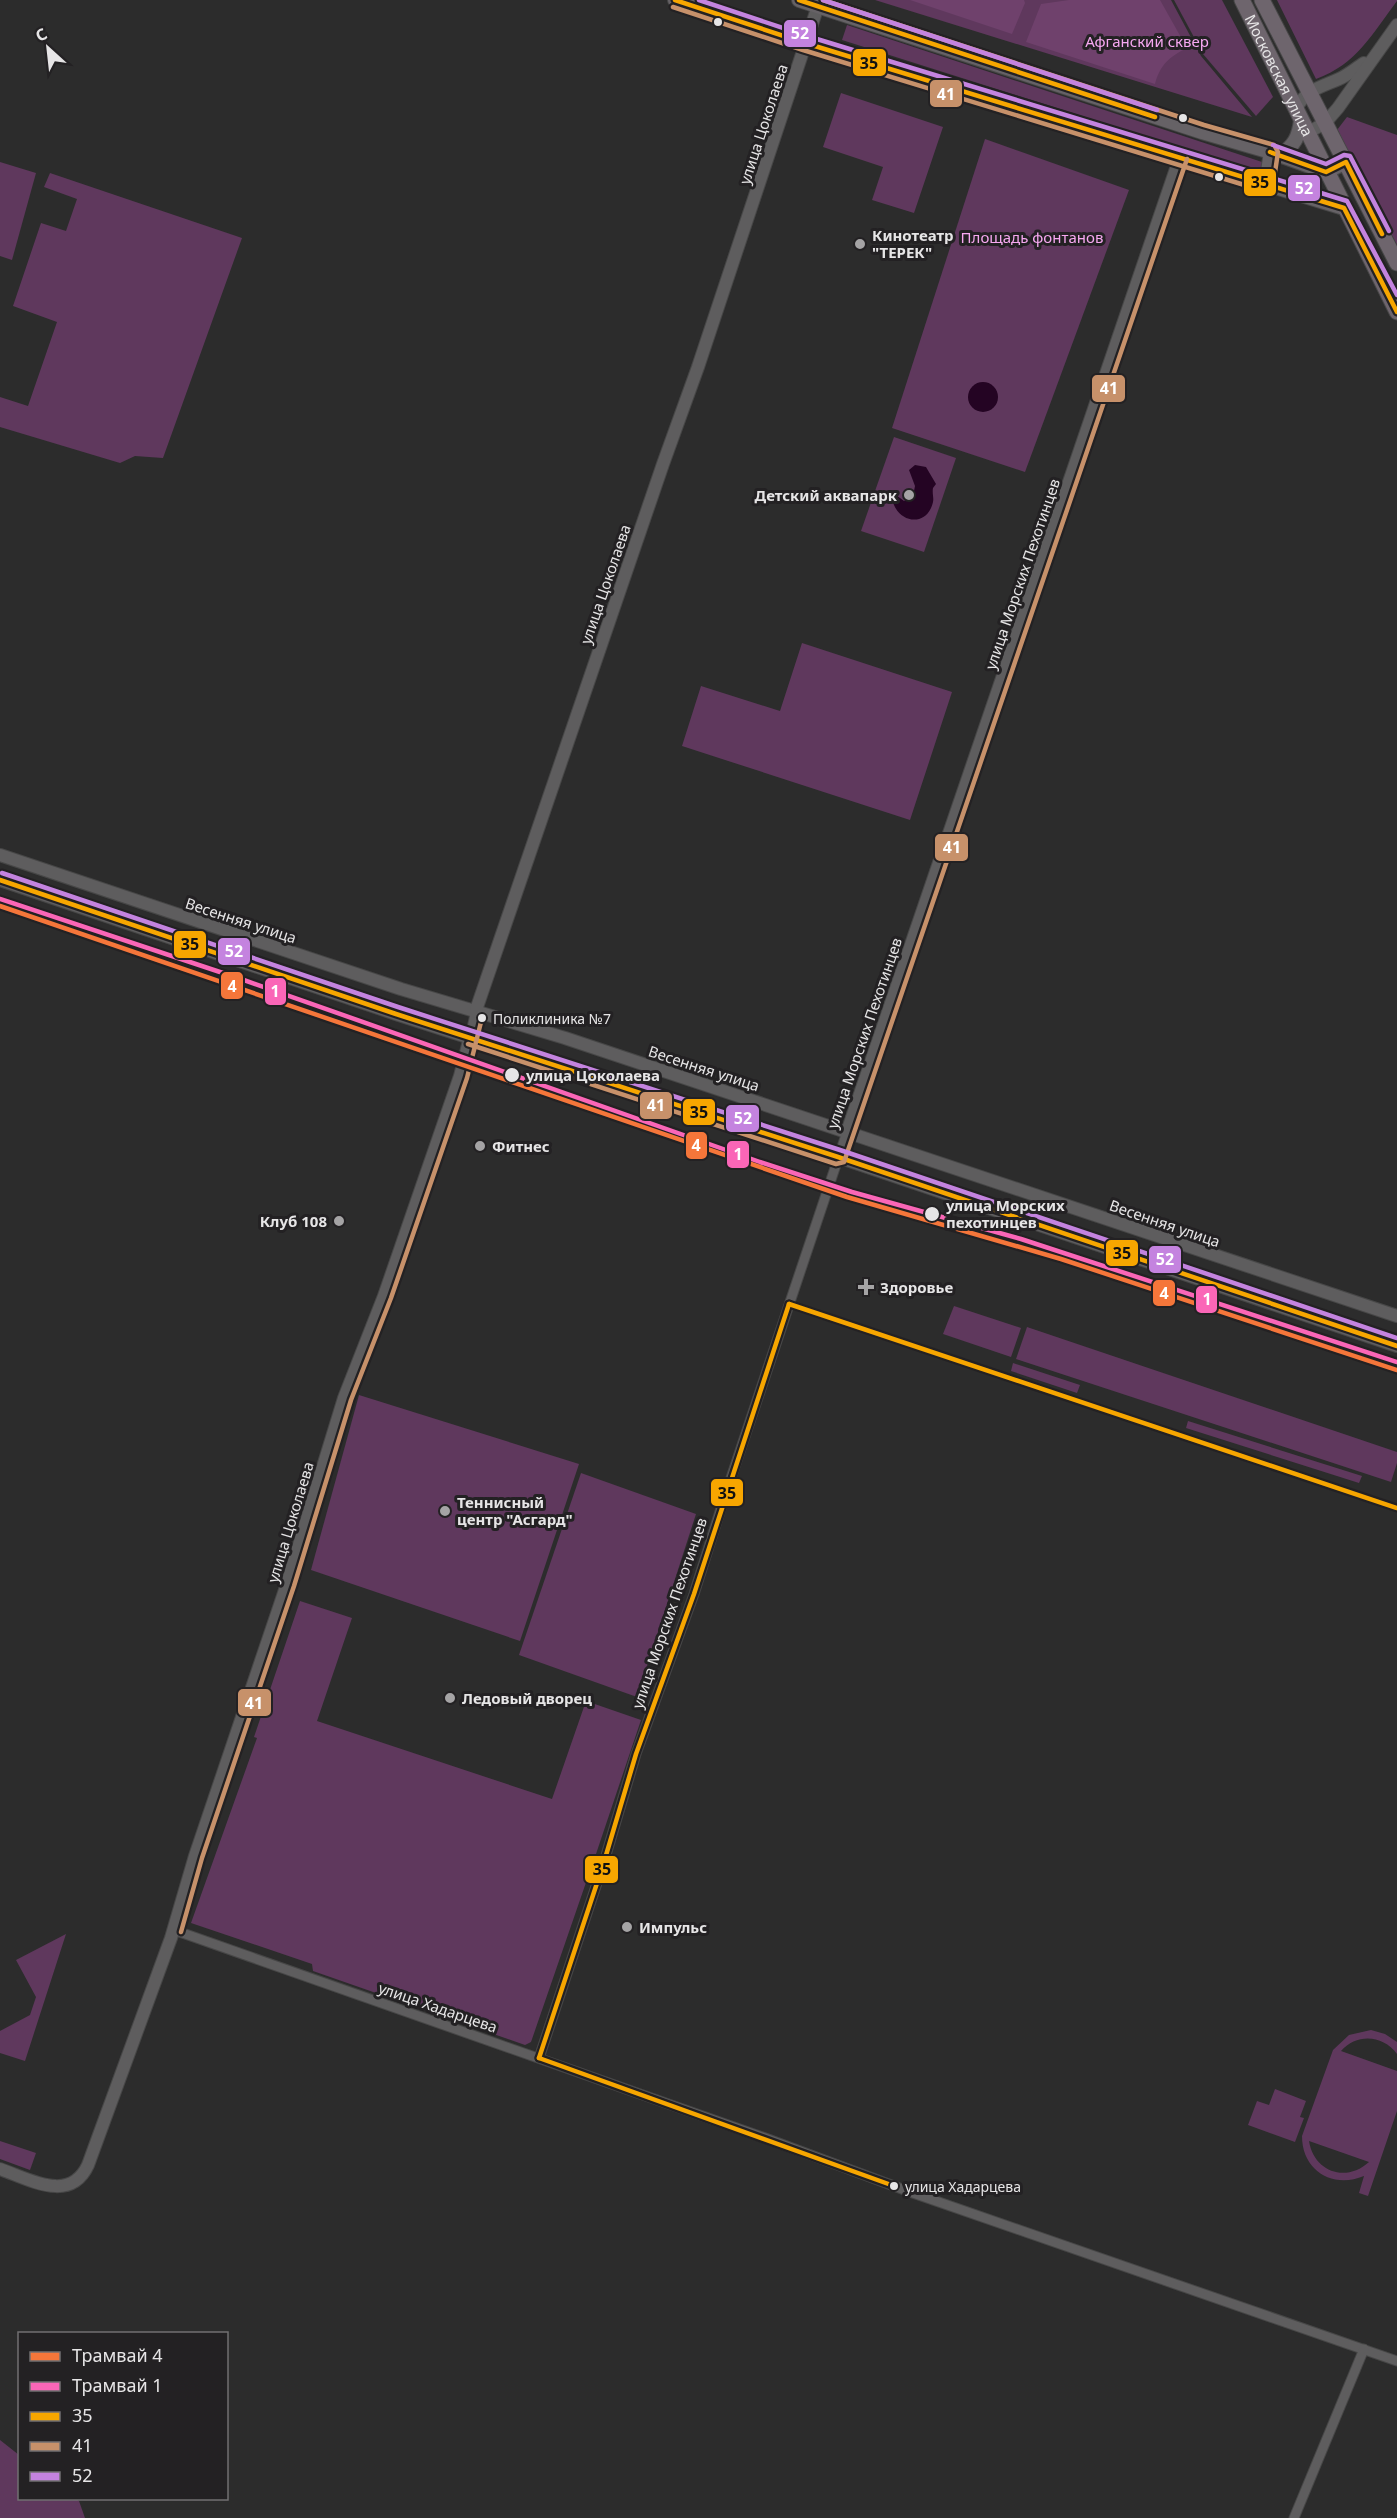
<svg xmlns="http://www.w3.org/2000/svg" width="1397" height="2518" font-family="'Noto Sans',sans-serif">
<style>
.green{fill:#5f385d;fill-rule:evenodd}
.forest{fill:#6f416c}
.water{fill:#240423}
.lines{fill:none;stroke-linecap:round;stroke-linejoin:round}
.minor-casing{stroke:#474747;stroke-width:11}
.tertiary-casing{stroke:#474747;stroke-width:14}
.secondary-casing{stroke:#474747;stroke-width:16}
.trunk-casing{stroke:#474747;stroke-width:17}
.minor{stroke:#5e5d5e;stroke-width:9}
.tertiary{stroke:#5e5d5e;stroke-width:12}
.secondary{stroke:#666266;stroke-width:14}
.trunk{stroke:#6e656d;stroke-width:15}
.bus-1-casing{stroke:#232123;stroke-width:9}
.bus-2-casing{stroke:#232123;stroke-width:9}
.bus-3-casing{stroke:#232123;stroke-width:9}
.bus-1{stroke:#f7a600;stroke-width:4.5}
.bus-2{stroke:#c7916a;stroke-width:4.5}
.bus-3{stroke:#c483df;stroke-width:4.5}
.tram-1-casing{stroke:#232123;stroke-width:9}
.tram-2-casing{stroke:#232123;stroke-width:9}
.tram-1{stroke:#f5763a;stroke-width:4.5}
.tram-2{stroke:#fa66b7;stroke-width:4.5}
.bus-dot{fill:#e6e5e6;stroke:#232123;stroke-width:2}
.poi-dot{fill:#a5a4a5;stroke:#232123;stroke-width:2}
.labels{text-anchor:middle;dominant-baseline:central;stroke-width:6;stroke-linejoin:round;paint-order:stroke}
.bus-label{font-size:14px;fill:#e6e5e6;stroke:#232123;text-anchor:start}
.park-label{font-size:15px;fill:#f7a8f1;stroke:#232123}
.street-label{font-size:15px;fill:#e6e5e6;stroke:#232123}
.poi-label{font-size:15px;font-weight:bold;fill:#e6e5e6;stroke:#232123;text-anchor:start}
.stop-label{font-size:15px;font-weight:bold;fill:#e6e5e6;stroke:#232123;text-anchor:start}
.line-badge{stroke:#232123;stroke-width:2}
.badge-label{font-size:16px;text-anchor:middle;font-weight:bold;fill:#fff}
.pale-badge-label{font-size:16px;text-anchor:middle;font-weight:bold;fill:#111}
</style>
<rect width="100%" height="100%" fill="#2c2c2c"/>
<g class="green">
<polygon points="875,0 1171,0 1201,56 1252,117"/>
<polygon points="1174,0 1222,0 1273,97 1256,116 1203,54"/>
<path d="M 1277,0 L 1397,0 L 1397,1 C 1372,34 1357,64 1316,79 Z"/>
<polygon points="847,25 1265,163 1262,173 842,40"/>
<polygon points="841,93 943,127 914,213 872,200 883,167 823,147"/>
<polygon points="1347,117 1397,135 1397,245 1337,130"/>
<polygon points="985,139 1129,190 1025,472 892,428"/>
<polygon points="0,162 36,173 12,260 0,256"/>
<polygon points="50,173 242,238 163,458 135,456 120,463 0,427 0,397 28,406 57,322 13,306 41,223 66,231 77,199 44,187"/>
<polygon points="894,437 956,458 924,552 861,531"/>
<polygon points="802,643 952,692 910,820 682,746 701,686 780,711"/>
<polygon points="954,1306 1021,1328 1011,1357 943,1334"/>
<polygon points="1027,1327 1397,1452 1397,1463 1391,1482 1016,1359"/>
<polygon points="1013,1363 1080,1385 1077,1393 1011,1371"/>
<polygon points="359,1395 579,1464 520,1641 311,1570"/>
<polygon points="1188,1421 1362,1476 1359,1483 1186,1428"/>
<polygon points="581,1473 696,1514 637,1697 519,1655"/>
<polygon points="300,1601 352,1618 317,1721 552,1799 586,1701 641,1720 596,1854 593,1854 588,1867 591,1868 531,2042 525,2045 313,1971 312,1964 191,1923 257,1738 254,1737"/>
<polygon points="66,1934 25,2061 0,2053 0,2031 30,2015 36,1997 16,1960"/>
<path d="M 1371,2030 L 1385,2034 L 1397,2042 L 1397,2054 C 1383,2035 1357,2033 1341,2051 L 1397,2071 L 1397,2111 L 1368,2196 L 1359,2193 L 1364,2176 C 1333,2189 1302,2171 1302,2136 L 1333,2050 L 1349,2035 ZM 1309,2141 L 1369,2162 C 1346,2183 1314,2172 1309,2141 Z"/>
<polygon points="1275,2089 1306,2101 1300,2117 1304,2118 1295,2142 1248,2125 1257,2101 1269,2105"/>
<polygon points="0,2141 36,2153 30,2170 0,2159"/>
<polygon points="0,2440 19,2455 20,2498 76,2499 79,2501 85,2518 0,2518"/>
</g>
<g class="forest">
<polygon points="910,0 1024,0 1025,3 1012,34"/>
<path d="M 1069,0 L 1160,0 L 1187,48 C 1169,57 1160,65 1155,84 L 1026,42 L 1041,4 Z"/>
</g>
<g class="water">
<circle cx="983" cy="397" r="15"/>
<path d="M 915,465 L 926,467 L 936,484 L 933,488 C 932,493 934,498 933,502 C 927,529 895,523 892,497 L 896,495 L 904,501 L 913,496 L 915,486 L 909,470 Z"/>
</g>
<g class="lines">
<defs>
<g id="minor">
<polyline points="470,1037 476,1010"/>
<polyline points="174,1930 768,2139 910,2192 1397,2361"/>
<polyline points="539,2058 604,1862 636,1754 694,1594 724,1499 847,1132"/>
<polyline points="1294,2518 1364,2349"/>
</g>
<g id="tertiary">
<path d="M 1296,109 C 1305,90 1321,87 1339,79 C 1348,75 1356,68 1364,63"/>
<polyline points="1307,133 1325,123 1338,108 1397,25"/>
<polyline points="0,855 401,989 565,1038 1397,1316"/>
<polyline points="0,880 396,1014 838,1157 1397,1346"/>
<polyline points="476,1010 663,464 698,367 820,0"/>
<polyline points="847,1132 1180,157"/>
<path d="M 0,2169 C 29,2179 70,2204 88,2165 L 171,1938 L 195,1856 L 287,1584 L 344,1398 L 384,1296 L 460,1076 L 470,1037"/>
</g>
<g id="secondary">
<polyline points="675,0 805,43 1344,208"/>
<polyline points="799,0 1202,132 1271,152 1326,172 1346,162"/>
<path d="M 1280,155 C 1294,146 1299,137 1301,120"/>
<polyline points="1266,184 1271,152"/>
</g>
<g id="trunk">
<path id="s1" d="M 1242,0 L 1397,312"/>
<polyline points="1262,0 1397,263"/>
</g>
</defs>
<use href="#minor" class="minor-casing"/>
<use href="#tertiary" class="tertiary-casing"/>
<use href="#secondary" class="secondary-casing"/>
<use href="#trunk" class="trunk-casing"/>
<use href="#minor" class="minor"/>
<use href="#tertiary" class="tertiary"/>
<use href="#secondary" class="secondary"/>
<use href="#trunk" class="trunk"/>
<defs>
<g id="bus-1">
<polyline points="675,0 805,43 1344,208 1397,312"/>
<polyline points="799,0 1155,117"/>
<polyline points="1270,152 1326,172 1346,162 1382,234"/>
<polyline points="0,880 396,1014 838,1157 1397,1346"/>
<polyline points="789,1304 1397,1508"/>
<polyline points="539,2058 604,1862 636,1754 694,1594 789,1304"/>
<polyline points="539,2058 894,2186"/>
</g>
<g id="bus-2">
<polyline points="673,7 803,50 1264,191 1269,191 1273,186 1278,152 1274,145 1204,125 823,0"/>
<polyline points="468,1044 836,1164 844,1162 1187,159"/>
<polyline points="181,1932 202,1858 294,1586 351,1400 391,1298 467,1078 482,1018"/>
</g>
<g id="bus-3">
<polyline points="699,0 807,36 1347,201 1397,295"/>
<polyline points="823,0 1157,110"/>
<polyline points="1273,145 1326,164 1344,155 1350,156 1389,231"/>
<polyline points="2,873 398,1007 840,1150 1397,1338"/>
</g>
</defs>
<use href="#bus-1" class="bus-1-casing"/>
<use href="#bus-2" class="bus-2-casing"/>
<use href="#bus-3" class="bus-3-casing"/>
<use href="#bus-1" class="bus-1"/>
<use href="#bus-2" class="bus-2"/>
<use href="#bus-3" class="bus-3"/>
<defs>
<polyline id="tram-1" points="0,906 847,1197 1061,1259 1397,1370"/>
<polyline id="tram-2" points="0,899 241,979 760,1162 852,1192 1021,1239 1397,1362"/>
</defs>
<use href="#tram-1" class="tram-1-casing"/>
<use href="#tram-2" class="tram-2-casing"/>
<use href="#tram-1" class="tram-1"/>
<use href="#tram-2" class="tram-2"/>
</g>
<g class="bus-dot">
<circle cx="718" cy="22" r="5"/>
<circle cx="1183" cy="118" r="5"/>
<circle cx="1219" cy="177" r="5"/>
<circle cx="482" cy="1018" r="5"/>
<circle cx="512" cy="1075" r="8"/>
<circle cx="932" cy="1214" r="8"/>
<circle cx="894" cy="2186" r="5"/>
</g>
<g class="poi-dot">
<circle cx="860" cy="244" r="6"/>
<circle cx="909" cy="495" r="6"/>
<circle cx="480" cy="1146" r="6"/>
<circle cx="339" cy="1221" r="6"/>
<path d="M863 1278h6v6h6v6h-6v6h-6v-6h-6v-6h6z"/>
<circle cx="445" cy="1511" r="6"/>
<circle cx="450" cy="1698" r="6"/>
<circle cx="627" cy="1927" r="6"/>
</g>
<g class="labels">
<g class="bus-label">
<text x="493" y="1018">Поликлиника №7</text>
<text x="905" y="2186">улица Хадарцева</text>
</g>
<g class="park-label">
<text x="1147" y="41">Афганский сквер</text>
<text x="1032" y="237">Площадь фонтанов</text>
</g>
<g class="street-label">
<text stroke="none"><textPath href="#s1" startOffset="84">Московская улица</textPath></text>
<text transform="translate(763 124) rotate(-72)">улица Цоколаева</text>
<text transform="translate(1022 574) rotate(-71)">улица Морских Пехотинцев</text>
<text transform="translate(605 584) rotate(-71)">улица Цоколаева</text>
<text transform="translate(241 920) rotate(18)">Весенняя улица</text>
<text transform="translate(864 1033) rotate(-71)">улица Морских Пехотинцев</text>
<text transform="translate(704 1068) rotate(18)">Весенняя улица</text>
<text transform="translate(1165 1223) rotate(19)">Весенняя улица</text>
<text transform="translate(290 1522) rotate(-73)">улица Цоколаева</text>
<text transform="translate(669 1613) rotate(-71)">улица Морских Пехотинцев</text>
<text transform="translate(438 2007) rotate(19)">улица Хадарцева</text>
</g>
<g class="poi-label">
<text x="872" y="235">Кинотеатр<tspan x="872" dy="17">"ТЕРЕК"</tspan></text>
<text x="897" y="495" text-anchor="end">Детский аквапарк</text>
<text x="492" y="1146">Фитнес</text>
<text x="327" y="1221" text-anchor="end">Клуб 108</text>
<text x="880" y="1287">Здоровье</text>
<text x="457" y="1502">Теннисный<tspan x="457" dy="17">центр "Асгард"</tspan></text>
<text x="462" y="1698">Ледовый дворец</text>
<text x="639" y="1927">Импульс</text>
</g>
<g class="stop-label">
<text x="526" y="1075">улица Цоколаева</text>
<text x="946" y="1205">улица Морских<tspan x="946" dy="17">пехотинцев</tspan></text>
</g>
</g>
<g class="line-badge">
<rect x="783" y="19" width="34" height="29" rx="6" fill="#c483df"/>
<rect x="852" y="48" width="35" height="29" rx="6" fill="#f7a600"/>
<rect x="929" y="79" width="34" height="29" rx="6" fill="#c7916a"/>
<rect x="1243" y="168" width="34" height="29" rx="6" fill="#f7a600"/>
<rect x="1287" y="174" width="34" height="28" rx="6" fill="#c483df"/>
<rect x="1091" y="374" width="35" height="29" rx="6" fill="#c7916a"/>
<rect x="934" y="833" width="35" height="29" rx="6" fill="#c7916a"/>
<rect x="173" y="930" width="34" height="29" rx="6" fill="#f7a600"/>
<rect x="217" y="937" width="34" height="29" rx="6" fill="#c483df"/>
<rect x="220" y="971" width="24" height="29" rx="6" fill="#f5763a"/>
<rect x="264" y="977" width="23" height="29" rx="6" fill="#fa66b7"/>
<rect x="639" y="1091" width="34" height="29" rx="6" fill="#c7916a"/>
<rect x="682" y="1098" width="34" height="28" rx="6" fill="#f7a600"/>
<rect x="725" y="1104" width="35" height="29" rx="6" fill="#c483df"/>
<rect x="685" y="1131" width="23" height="29" rx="6" fill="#f5763a"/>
<rect x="726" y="1140" width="24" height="29" rx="6" fill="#fa66b7"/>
<rect x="1105" y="1239" width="34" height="28" rx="6" fill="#f7a600"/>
<rect x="1148" y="1245" width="34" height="29" rx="6" fill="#c483df"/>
<rect x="1152" y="1279" width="24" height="28" rx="6" fill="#f5763a"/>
<rect x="1195" y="1285" width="23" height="29" rx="6" fill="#fa66b7"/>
<rect x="710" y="1478" width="34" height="29" rx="6" fill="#f7a600"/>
<rect x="237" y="1688" width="35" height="29" rx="6" fill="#c7916a"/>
<rect x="584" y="1855" width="35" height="29" rx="6" fill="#f7a600"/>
</g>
<g class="badge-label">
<text x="800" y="39">52</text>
<text x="946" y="100">41</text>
<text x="1304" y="194">52</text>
<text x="1109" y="394">41</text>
<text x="952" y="853">41</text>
<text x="234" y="957">52</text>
<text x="232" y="992">4</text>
<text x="275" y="997">1</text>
<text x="656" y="1111">41</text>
<text x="743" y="1124">52</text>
<text x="696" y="1151">4</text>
<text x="738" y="1160">1</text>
<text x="1165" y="1265">52</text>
<text x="1164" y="1299">4</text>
<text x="1207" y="1305">1</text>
<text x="254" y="1709">41</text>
</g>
<g class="pale-badge-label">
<text x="869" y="69">35</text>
<text x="1260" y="188">35</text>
<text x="190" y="950">35</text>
<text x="699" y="1118">35</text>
<text x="1122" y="1259">35</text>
<text x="727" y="1499">35</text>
<text x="602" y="1875">35</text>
</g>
<rect x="18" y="2332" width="210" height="168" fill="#232123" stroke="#716f71" stroke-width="1.5"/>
<rect x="30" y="2352" width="30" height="9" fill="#f5763a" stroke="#716f71" stroke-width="1.5"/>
<text x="72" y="2362" font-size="18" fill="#e6e5e6">Трамвай 4</text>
<rect x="30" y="2382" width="30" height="9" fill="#fa66b7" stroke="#716f71" stroke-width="1.5"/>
<text x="72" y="2392" font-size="18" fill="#e6e5e6">Трамвай 1</text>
<rect x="30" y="2412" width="30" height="9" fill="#f7a600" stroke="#716f71" stroke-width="1.5"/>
<text x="72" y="2422" font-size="18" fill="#e6e5e6">35</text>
<rect x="30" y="2442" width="30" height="9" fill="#c7916a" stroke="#716f71" stroke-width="1.5"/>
<text x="72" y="2452" font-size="18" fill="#e6e5e6">41</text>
<rect x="30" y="2472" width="30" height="9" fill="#c483df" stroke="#716f71" stroke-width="1.5"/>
<text x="72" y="2482" font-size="18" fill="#e6e5e6">52</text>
<g transform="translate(48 48) rotate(333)" stroke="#232123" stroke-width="4.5" paint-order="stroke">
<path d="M0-4.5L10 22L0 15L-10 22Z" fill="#e6e5e6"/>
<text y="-9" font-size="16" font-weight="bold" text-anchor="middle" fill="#e6e5e6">С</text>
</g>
</svg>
